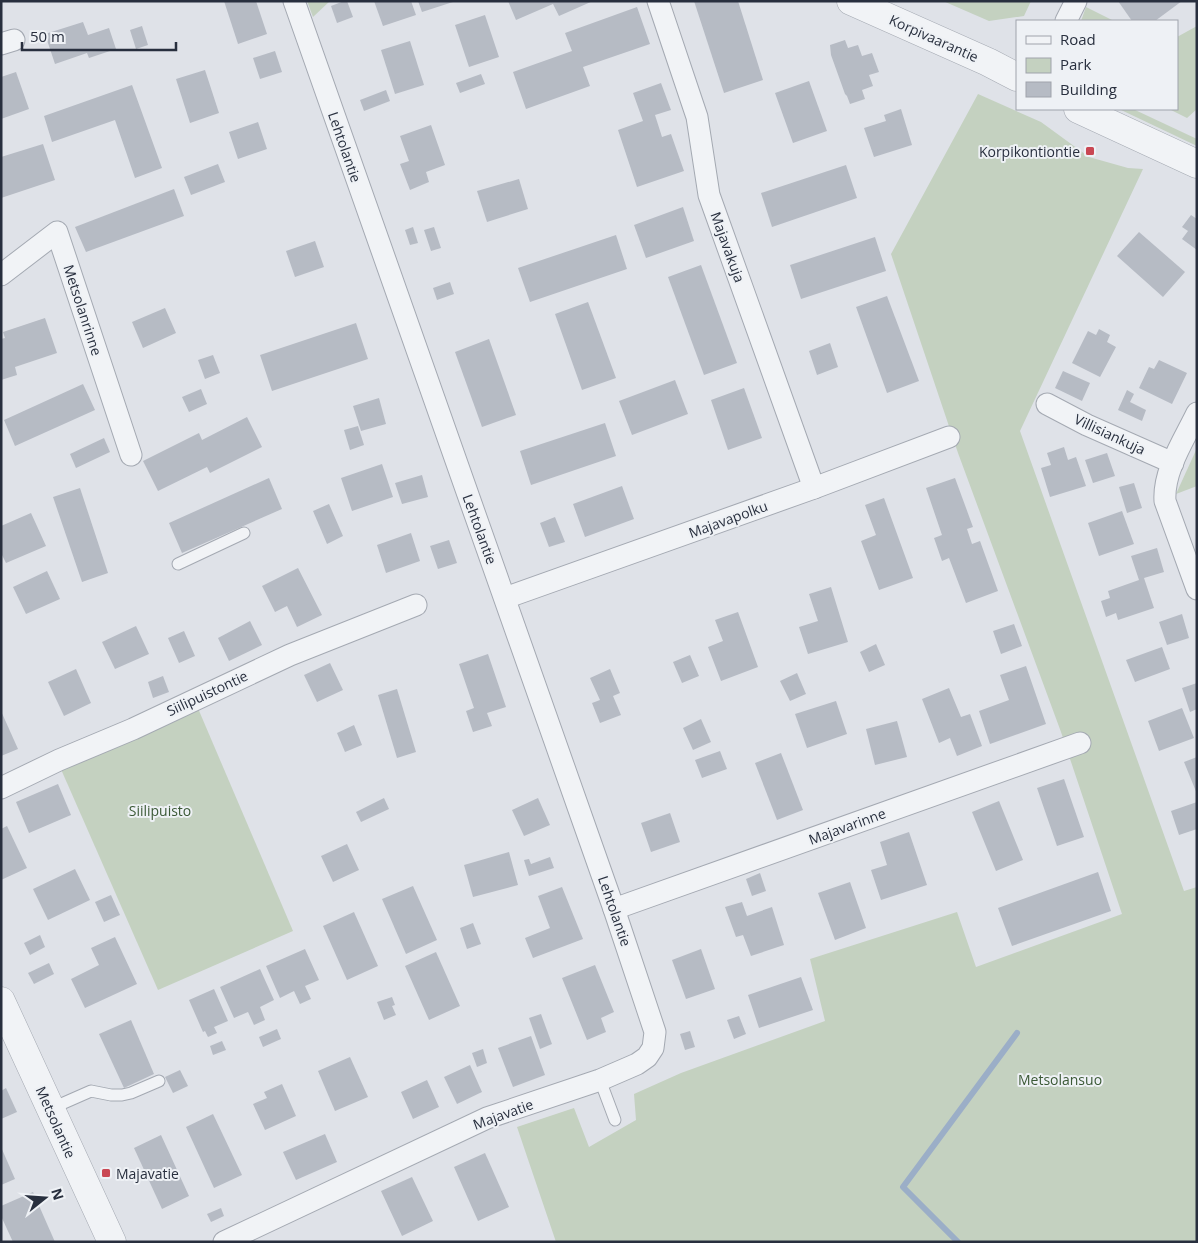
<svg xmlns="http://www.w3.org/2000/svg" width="1198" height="1243" font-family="'Open Sans',sans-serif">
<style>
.green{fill:#c4d1c0}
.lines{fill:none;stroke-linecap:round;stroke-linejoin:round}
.stream{stroke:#9baec7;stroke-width:6}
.building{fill:#b6bbc4}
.service-casing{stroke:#a4a9b2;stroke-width:13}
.minor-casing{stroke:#a4a9b2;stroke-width:23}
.tertiary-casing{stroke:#a4a9b2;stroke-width:29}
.service{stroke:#f1f3f6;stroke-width:11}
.minor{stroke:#f1f3f6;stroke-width:21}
.tertiary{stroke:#f1f3f6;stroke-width:28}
.poi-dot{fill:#c94753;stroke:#eef1f5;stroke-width:2}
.labels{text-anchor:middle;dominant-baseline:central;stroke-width:4;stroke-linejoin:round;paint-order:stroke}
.street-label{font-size:14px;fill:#282f3e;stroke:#eef1f5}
.poi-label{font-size:14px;fill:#282f3e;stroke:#eef1f5;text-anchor:end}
.park-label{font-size:14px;fill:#3b5936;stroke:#eef1f5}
</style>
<rect width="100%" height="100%" fill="#dfe2e8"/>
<g class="green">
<polygon points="307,1 330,1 313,17"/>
<polygon points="943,1 1031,1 1024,16 989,21"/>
<polygon points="1086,7 1114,21 1081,21"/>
<polygon points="1197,26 1197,109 1187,118 1169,109 1177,109 1177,37"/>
<polygon points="978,94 1041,122 1089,157 1128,168 1143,169 1020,431 1184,891 1197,887 1197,1242 556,1242 517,1127 574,1108 589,1147 636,1120 634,1094 681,1073 825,1021 810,959 957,912 976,967 1122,914 1061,732 958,453 891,254"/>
<polygon points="1119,109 1133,109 1197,139 1197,146"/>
<polygon points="1197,448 1197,486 1176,494"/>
<polygon points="197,706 293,931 158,990 60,767"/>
</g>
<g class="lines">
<polyline class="stream" points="958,1242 903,1187 1017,1033"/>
</g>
<g class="building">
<polygon points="224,1 256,1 267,34 238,44"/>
<polygon points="344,1 347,1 353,17 337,23 331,6"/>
<polygon points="374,1 411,1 416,15 383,26"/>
<polygon points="418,1 453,1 453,2 422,12"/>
<polygon points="508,1 593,1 559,16 553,4 516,20"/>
<polygon points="694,1 738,1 763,80 724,93"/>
<polygon points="1118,1 1182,1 1155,21 1132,21"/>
<polygon points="637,7 650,44 583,67 590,86 526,109 513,72 572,51 565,33"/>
<polygon points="485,15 499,57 469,67 455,25"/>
<polygon points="83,22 88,35 109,28 116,49 89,58 87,53 55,64 45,34"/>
<polygon points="142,26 148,45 136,49 130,30"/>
<polygon points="845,40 848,48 858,45 862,56 872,53 879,72 869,75 873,86 862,90 865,99 850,104 847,96 845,94 831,55 830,45"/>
<polygon points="410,41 424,85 395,94 381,50"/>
<polygon points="275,51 282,72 260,79 253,58"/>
<polygon points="205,70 219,113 190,123 176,79"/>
<polygon points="16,72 29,109 1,119 1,77"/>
<polygon points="481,74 485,84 460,93 456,83"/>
<polygon points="809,81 827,131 793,143 775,93"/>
<polygon points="661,83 671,110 655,115 662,137 671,134 684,171 637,187 618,130 643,121 633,93"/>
<polygon points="132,85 162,168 135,178 115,120 52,142 44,116"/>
<polygon points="386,90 390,101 364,111 360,100"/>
<polygon points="901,109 912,145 874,157 864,128 886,121 884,115"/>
<polygon points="258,122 267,149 238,159 229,132"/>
<polygon points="431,125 445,165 426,172 429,182 410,190 400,164 409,161 400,136"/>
<polygon points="43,144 55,180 1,198 1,157"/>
<polygon points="218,164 225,182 191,195 184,177"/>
<polygon points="846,165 857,198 772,227 761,193"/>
<polygon points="519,179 528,209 487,222 477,191"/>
<polygon points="174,189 184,216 86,252 75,227"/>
<polygon points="683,207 694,241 646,258 634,225"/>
<polygon points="1191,215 1197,219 1197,250 1182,239 1188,231 1182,227"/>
<polygon points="413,227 418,243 410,245 405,230"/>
<polygon points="434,227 441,248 431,251 424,230"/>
<polygon points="1139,232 1185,272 1163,297 1117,256"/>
<polygon points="616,235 627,269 530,302 518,268"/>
<polygon points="875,237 886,271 801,299 790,265"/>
<polygon points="315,241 324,267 295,277 286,251"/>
<polygon points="701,265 737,363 704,375 668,277"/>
<polygon points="450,282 454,294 437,300 433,288"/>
<polygon points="887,296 919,381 887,393 856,307"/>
<polygon points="588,302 616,378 582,390 555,314"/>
<polygon points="165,308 176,333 143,348 132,322"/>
<polygon points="45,318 57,353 15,367 17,375 1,380 1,339 5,338 3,332"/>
<polygon points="356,323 368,359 272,391 260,355"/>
<polygon points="1099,329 1110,335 1107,342 1116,347 1100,377 1072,363 1088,331 1096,335"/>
<polygon points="489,339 516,415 482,427 455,352"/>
<polygon points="830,343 838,367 817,375 809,351"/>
<polygon points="213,355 220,373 205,379 198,360"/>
<polygon points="1159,360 1187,373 1172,404 1139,388 1149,367 1154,369"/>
<polygon points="1063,371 1090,383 1082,401 1055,388"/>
<polygon points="675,380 688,414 632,435 619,401"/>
<polygon points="83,384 95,410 15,446 4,420"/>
<polygon points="744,388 762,438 728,450 711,400"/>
<polygon points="201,389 207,404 189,412 182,397"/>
<polygon points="1127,390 1134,394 1130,402 1146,410 1142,421 1118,410"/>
<polygon points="379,398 386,424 361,431 353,406"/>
<polygon points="247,417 262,447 210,473 207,467 158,491 143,461 199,433 202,440"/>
<polygon points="605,423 616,456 531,485 520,451"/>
<polygon points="358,426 364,445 350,450 344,430"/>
<polygon points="104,438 110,452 76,468 70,454"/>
<polygon points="1064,447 1068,460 1076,457 1086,486 1050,497 1041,468 1051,465 1047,453"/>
<polygon points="1107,453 1115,476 1093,483 1085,460"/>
<polygon points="382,464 393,497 352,511 341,478"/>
<polygon points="422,475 428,497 402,504 395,483"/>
<polygon points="269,478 282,509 182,553 169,523"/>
<polygon points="955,478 973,527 967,529 972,544 980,541 998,591 966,603 949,558 942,561 934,538 942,535 926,488"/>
<polygon points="1134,483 1142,508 1127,513 1119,487"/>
<polygon points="622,486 634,519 585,537 573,504"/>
<polygon points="80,488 108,573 82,582 53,497"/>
<polygon points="884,498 913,578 879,590 861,541 876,535 865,505"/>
<polygon points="329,504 343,536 327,544 313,511"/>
<polygon points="1122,511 1134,544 1099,556 1088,523"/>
<polygon points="31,513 46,546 6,563 1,553 1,526"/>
<polygon points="555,517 565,542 549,547 540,523"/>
<polygon points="411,533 420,561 386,573 377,545"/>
<polygon points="449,540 457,563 438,569 430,546"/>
<polygon points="1157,548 1164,572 1144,578 1154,608 1118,620 1116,613 1106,617 1101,601 1110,598 1108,591 1139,580 1131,556"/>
<polygon points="298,568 322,615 297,627 287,606 275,612 262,586"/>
<polygon points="47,571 60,599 26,614 13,587"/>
<polygon points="831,587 848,642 808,654 799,627 818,621 809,594"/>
<polygon points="738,612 758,667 721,681 708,647 723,641 715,620"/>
<polygon points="1182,614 1189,638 1167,645 1159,622"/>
<polygon points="250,621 262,645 229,661 218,638"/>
<polygon points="1014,624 1022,646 1001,654 993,631"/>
<polygon points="136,626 149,654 115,669 102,642"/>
<polygon points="184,631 195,656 179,663 168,638"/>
<polygon points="876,644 885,665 869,672 860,652"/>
<polygon points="1162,647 1170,669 1135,682 1126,660"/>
<polygon points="488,654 506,707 487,713 492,726 473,732 466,711 474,708 459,664"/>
<polygon points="690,655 699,676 682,683 673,662"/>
<polygon points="330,663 343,690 317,702 304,675"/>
<polygon points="1026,666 1046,724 990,744 979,711 1009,700 1000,675"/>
<polygon points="76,669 91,703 64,716 48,682"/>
<polygon points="610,669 620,693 613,696 621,715 600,723 592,703 600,700 590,678"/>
<polygon points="797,673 806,694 790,701 780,681"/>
<polygon points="163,676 169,692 153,698 148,682"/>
<polygon points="1197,683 1197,709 1190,712 1182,688"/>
<polygon points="949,688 961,717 970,714 982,746 957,756 950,738 939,743 922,699"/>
<polygon points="397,689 416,752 397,758 378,695"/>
<polygon points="836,701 847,734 807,748 795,714"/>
<polygon points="1182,708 1194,738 1159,751 1148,721"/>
<polygon points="1,711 18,749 1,756"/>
<polygon points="701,719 711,742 693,750 683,728"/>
<polygon points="897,721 907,757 875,765 866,729"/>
<polygon points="354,725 362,745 345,752 337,733"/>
<polygon points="720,751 727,769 702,778 695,760"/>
<polygon points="781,753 803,810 777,820 755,763"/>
<polygon points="1197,757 1197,794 1184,762"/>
<polygon points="1064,779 1084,837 1057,846 1037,788"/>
<polygon points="58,784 71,815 29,833 16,802"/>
<polygon points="384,798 389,809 361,822 356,812"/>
<polygon points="538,798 550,825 524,836 512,810"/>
<polygon points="999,801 1023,860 996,871 972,812"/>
<polygon points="1197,802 1197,829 1179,835 1171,811"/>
<polygon points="670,813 680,842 651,852 641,823"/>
<polygon points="7,826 27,868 1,880 1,829"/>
<polygon points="909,832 927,885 881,900 871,870 887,865 880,842"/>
<polygon points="347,844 359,870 333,882 321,856"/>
<polygon points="509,852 518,885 473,897 464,865"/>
<polygon points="550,857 554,868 529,876 524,860 529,859 531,864"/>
<polygon points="75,869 90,900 48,920 33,889"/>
<polygon points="1098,872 1111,911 1012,946 998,908"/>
<polygon points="760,873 766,891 752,896 746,879"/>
<polygon points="850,882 866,928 835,940 818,893"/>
<polygon points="413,886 437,940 406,954 382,899"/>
<polygon points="562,887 583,939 533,958 525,938 550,928 538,896"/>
<polygon points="111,895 120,915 104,922 95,902"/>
<polygon points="742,902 747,916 772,907 784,945 751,956 743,935 736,937 725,907"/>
<polygon points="354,912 378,966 347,980 323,926"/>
<polygon points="473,923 481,944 467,949 460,928"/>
<polygon points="40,935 45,947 30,955 24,943"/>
<polygon points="115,937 137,984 85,1008 71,979 99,965 91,948"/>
<polygon points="305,949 319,980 305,986 311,999 300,1004 294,991 280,998 266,966"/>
<polygon points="701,949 715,989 686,999 672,960"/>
<polygon points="436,952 460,1006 429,1020 405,966"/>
<polygon points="49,963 54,974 34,984 28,973"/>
<polygon points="595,965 614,1012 601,1018 606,1032 587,1040 562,978"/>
<polygon points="260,969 274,1000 260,1007 265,1020 254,1025 248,1012 234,1018 220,987"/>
<polygon points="801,977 813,1010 759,1028 748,995"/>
<polygon points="214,989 228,1021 214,1027 217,1033 208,1037 205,1031 203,1032 189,1000"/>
<polygon points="392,997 395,1005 392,1006 396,1015 384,1020 377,1002"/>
<polygon points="541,1014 552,1044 540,1049 529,1018"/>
<polygon points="739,1016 746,1034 734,1039 727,1020"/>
<polygon points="131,1020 154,1074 124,1088 99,1034"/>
<polygon points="277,1029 281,1039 263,1047 259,1037"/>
<polygon points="690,1031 695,1047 685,1050 680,1034"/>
<polygon points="531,1036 545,1075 513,1087 498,1048"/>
<polygon points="222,1041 226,1050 213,1055 210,1046"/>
<polygon points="483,1049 487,1063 477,1067 472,1053"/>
<polygon points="350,1057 368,1097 335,1111 318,1071"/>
<polygon points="470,1065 482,1092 457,1104 444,1077"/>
<polygon points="180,1070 188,1086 173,1093 165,1077"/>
<polygon points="427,1080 439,1107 413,1119 401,1092"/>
<polygon points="282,1084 296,1116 265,1130 253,1104 267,1098 264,1092"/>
<polygon points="6,1088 17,1112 1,1119 1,1091"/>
<polygon points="213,1114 242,1175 214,1188 186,1127"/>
<polygon points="325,1134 337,1162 296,1180 283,1152"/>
<polygon points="161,1135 189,1196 162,1209 134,1148"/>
<polygon points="1,1147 15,1179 1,1185"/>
<polygon points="485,1153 509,1207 478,1221 454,1167"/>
<polygon points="412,1177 433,1221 402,1236 381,1191"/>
<polygon points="33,1192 55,1242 13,1242 1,1216 1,1206"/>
<polygon points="221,1208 224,1216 211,1222 207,1214"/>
</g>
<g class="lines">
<defs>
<g id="service">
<polyline points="178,564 244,533"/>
<polyline points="600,1080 615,1120"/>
<polyline points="50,1109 91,1091 111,1095 122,1095 131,1093 159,1081"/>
</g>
<g id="minor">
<polyline points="658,1 697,117 709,195 814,488"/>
<polyline points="1066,21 1076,1"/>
<polyline points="1,44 14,40"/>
<polyline points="1,275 57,232 131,455"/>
<polyline points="1047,404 1087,425 1173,463"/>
<path d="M 1197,413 C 1184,440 1163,471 1165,501 L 1197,589"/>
<polyline points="505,598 814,488 949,437"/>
<polyline points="1,788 59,760 133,729 290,655 416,605"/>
<polyline points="614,909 1080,743"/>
<polyline points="224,1242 487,1118 600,1080 637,1064 647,1057 653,1048 655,1032 614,909 294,1"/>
</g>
<g id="tertiary">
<polyline points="851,1 988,62 1017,77"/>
<polyline points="1078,109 1197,164"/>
<polyline points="1,1001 112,1242"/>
</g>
</defs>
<use href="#service" class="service-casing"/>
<use href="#minor" class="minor-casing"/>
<use href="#tertiary" class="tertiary-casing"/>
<use href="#service" class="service"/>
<use href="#minor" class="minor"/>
<use href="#tertiary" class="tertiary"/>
</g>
<g class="poi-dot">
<rect x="1085" y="146" width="10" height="10" rx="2.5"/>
<rect x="101" y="1168" width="10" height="10" rx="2.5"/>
</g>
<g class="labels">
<g class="street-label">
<text transform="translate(934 38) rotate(24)">Korpivaarantie</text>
<text transform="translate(345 147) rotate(71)">Lehtolantie</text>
<text transform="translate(728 247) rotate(70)">Majavakuja</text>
<text transform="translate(83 310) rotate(72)">Metsolanrinne</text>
<text transform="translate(1110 434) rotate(25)">Villisiankuja</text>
<text transform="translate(728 519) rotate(-20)">Majavapolku</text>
<text transform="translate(480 529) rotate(70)">Lehtolantie</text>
<text transform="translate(207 693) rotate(-25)">Siilipuistontie</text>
<text transform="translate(847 826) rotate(-20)">Majavarinne</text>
<text transform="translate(615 911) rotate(71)">Lehtolantie</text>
<text transform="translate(503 1114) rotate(-20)">Majavatie</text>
<text transform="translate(56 1122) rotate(66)">Metsolantie</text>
</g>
<g class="poi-label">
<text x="1080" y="151">Korpikontiontie</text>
<text x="116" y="1173" text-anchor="start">Majavatie</text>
</g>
<g class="park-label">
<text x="160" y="810">Siilipuisto</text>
<text x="1060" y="1079">Metsolansuo</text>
</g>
</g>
<rect width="1198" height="1243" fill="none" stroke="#282f3e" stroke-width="5"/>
<rect x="1016" y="20" width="162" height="90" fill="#eef1f5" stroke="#9fa3ac"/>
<rect x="1026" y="36" width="25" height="8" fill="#f1f3f6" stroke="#9fa3ac"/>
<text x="1060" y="45" font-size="15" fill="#282f3e">Road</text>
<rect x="1026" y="58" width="25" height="15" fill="#c4d1c0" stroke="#9fa3ac"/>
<text x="1060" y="70" font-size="15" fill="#282f3e">Park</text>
<rect x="1026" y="82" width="25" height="15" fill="#b6bbc4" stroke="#9fa3ac"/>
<text x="1060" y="95" font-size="15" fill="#282f3e">Building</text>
<g transform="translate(45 1198) rotate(73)" stroke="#eef1f5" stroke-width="4" paint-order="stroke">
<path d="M0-4L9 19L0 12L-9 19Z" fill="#282f3e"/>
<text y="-8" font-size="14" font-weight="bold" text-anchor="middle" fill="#282f3e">N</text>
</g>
<path d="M22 42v8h154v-8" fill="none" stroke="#282f3e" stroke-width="2.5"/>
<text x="30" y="42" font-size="15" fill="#282f3e" stroke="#eef1f5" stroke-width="4" paint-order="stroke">50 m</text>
</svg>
